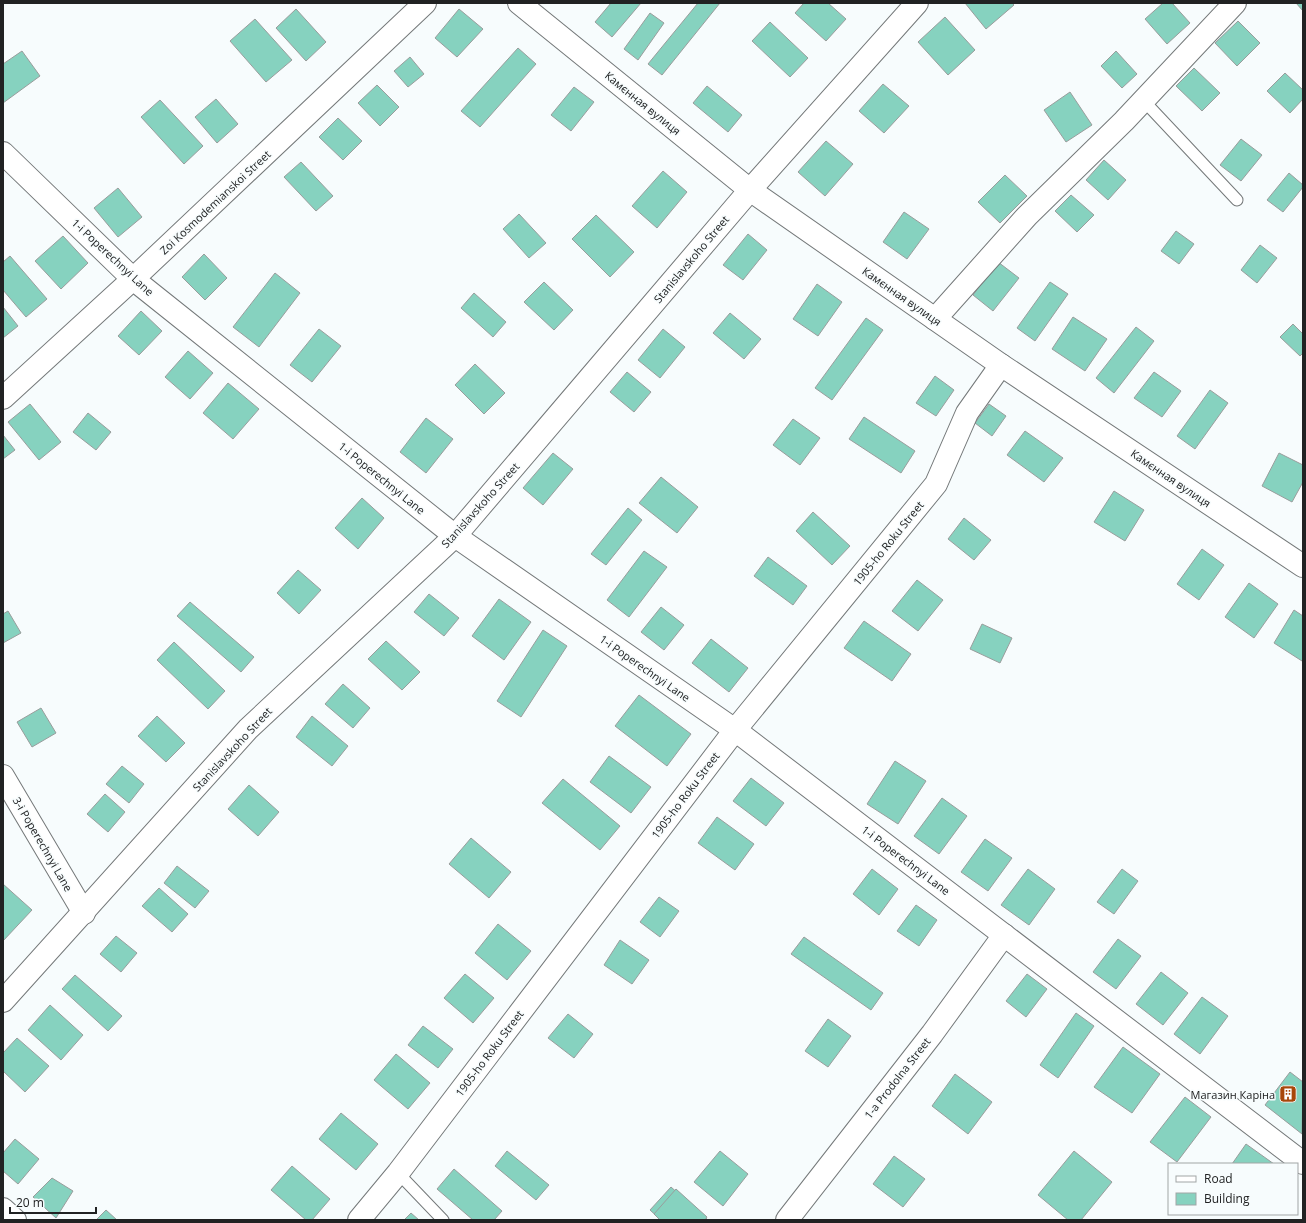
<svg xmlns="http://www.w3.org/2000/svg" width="1306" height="1223" font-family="'Open Sans',sans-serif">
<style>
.building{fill:#86d2bf;stroke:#999d9c}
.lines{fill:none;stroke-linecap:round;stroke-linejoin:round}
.service-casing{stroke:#747879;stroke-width:13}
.minor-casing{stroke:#747879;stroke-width:24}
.service{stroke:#fff;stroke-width:11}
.minor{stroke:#fff;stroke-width:22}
.labels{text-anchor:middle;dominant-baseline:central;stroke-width:3;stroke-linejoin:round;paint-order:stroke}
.street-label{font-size:11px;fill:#212223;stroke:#f7fcfd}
.poi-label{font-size:11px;fill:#212223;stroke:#f7fcfd;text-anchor:end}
</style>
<rect width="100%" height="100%" fill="#f7fcfd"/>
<g class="building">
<polygon points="611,3 641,3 612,37 595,22"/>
<polygon points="698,3 720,3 662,75 648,64"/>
<polygon points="804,3 828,3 846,19 826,41 795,13"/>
<polygon points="965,3 1012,3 1014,5 986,29"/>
<polygon points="1163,3 1172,3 1190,23 1167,44 1145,19"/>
<polygon points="1296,3 1303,3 1303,11"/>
<polygon points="296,9 326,42 306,61 276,28"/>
<polygon points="459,9 483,29 457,57 435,38"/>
<polygon points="650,13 664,23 638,60 624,49"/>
<polygon points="945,17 975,50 948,75 918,42"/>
<polygon points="255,19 292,60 266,82 230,41"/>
<polygon points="1238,21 1260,43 1237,66 1215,43"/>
<polygon points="770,22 808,58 790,77 752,41"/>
<polygon points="518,48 536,64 480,127 461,111"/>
<polygon points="22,51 40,76 3,103 3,64"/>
<polygon points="1116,51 1137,74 1122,88 1101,66"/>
<polygon points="410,57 424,74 408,87 394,71"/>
<polygon points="1194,68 1220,93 1202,111 1176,86"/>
<polygon points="1285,73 1303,90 1303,99 1290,113 1267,91"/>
<polygon points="883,84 909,106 884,133 859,111"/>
<polygon points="377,85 399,107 380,126 358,103"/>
<polygon points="707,86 742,115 728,132 693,103"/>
<polygon points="574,87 594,102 571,131 551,115"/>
<polygon points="1070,92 1092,125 1066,142 1044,110"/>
<polygon points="216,99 238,124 217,143 195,117"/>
<polygon points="160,100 203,146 184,164 141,117"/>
<polygon points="338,118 362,141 343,160 319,137"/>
<polygon points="1241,139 1262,155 1241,181 1220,165"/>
<polygon points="826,141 853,164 825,196 798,172"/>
<polygon points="1104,160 1126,180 1108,200 1086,180"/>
<polygon points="301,162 333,196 316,211 284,177"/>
<polygon points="663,171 687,192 657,228 632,206"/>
<polygon points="1289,173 1303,185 1303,187 1283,212 1267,200"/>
<polygon points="1005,175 1027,196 1000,223 978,202"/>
<polygon points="118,188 142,217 118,237 94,208"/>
<polygon points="1071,195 1094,215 1077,232 1055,211"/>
<polygon points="904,212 929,229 907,259 883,242"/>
<polygon points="519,214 546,243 529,258 503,229"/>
<polygon points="596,215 634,252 610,277 572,239"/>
<polygon points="1176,231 1194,244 1179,264 1161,251"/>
<polygon points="748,234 767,250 743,280 723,265"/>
<polygon points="63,236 88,263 61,289 35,261"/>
<polygon points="1260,245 1277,258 1257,283 1241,270"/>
<polygon points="204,254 227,278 205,300 182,277"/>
<polygon points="10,256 47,299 26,317 3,290 3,262"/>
<polygon points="998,262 1019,278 993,311 973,295"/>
<polygon points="275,273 300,293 259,347 233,327"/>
<polygon points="544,282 573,310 554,330 524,302"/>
<polygon points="1050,282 1068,294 1035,341 1017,328"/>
<polygon points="817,284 842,302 818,336 793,319"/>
<polygon points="474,293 506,322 493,337 461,308"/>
<polygon points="3,307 18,326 3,338"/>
<polygon points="141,311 162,331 139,355 118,336"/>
<polygon points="730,313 761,339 744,359 713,333"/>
<polygon points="1073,317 1107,339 1085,371 1052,349"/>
<polygon points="866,318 883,330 832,400 815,388"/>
<polygon points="1293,324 1303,334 1303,353 1300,356 1280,337"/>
<polygon points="1136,327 1154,341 1114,393 1096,378"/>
<polygon points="319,329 341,346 312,382 290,365"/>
<polygon points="663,329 685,347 660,378 638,360"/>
<polygon points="188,351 213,373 190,399 165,377"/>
<polygon points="475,364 505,393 484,414 455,385"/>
<polygon points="627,372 651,392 634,412 610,392"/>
<polygon points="1154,372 1181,391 1162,417 1134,398"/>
<polygon points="935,376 954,390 936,416 916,403"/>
<polygon points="228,383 259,409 233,439 203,413"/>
<polygon points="1210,390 1228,403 1195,449 1177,436"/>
<polygon points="30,404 61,442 39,460 8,422"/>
<polygon points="989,404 1006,416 992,436 975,423"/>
<polygon points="88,413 111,432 96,450 73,432"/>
<polygon points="864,417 915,451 901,473 849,439"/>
<polygon points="426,418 453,439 426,473 400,452"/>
<polygon points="793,419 820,438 800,465 773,445"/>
<polygon points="1025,431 1063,458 1044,482 1007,455"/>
<polygon points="3,435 15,450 3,459"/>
<polygon points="553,453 573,469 543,505 523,488"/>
<polygon points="1279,453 1303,465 1303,482 1292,502 1262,486"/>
<polygon points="661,477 698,507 677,533 639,503"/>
<polygon points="1114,491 1144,510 1125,541 1094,522"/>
<polygon points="362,498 384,518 358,549 335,528"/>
<polygon points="628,508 642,520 606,565 591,554"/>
<polygon points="813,512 850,546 832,565 796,531"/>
<polygon points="964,518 991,540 974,560 948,539"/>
<polygon points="1202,549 1224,565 1199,600 1177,584"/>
<polygon points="644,551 667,567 629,617 607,600"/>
<polygon points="768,557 807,586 793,605 754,576"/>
<polygon points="298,570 321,590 299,614 277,593"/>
<polygon points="917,580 943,600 918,631 892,611"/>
<polygon points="1249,583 1278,604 1254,638 1225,617"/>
<polygon points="429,594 459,618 444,636 414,612"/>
<polygon points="499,599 531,622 504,660 472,636"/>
<polygon points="190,602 254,657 241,672 177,616"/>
<polygon points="661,607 684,625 664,650 641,632"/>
<polygon points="1294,610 1303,616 1303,659 1302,661 1274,643"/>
<polygon points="8,611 21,633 3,643 3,614"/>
<polygon points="864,621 911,654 892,681 844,648"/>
<polygon points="982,624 1012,638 1000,663 970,649"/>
<polygon points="543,630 567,646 521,717 497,701"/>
<polygon points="711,639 748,668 729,692 692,663"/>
<polygon points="386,641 420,672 402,690 368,659"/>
<polygon points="174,642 225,691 208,709 157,660"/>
<polygon points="343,684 370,708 353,728 325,704"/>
<polygon points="639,695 691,734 667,766 615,726"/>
<polygon points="41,708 56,733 32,747 17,722"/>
<polygon points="157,716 185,743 166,762 138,736"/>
<polygon points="312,716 348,746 332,766 296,737"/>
<polygon points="609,756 651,787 631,813 590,782"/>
<polygon points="895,761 926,781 898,824 867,804"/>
<polygon points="122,766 144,784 129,803 106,784"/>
<polygon points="751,778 784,803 766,826 733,801"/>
<polygon points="563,779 620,826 600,850 542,803"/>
<polygon points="249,785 279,812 258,836 228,809"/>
<polygon points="105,794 125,812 108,832 87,814"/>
<polygon points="942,798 967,816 939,854 914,836"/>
<polygon points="717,817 754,844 735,870 698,843"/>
<polygon points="471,838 511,872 489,898 449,864"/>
<polygon points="985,839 1012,858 988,891 961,872"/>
<polygon points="177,866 209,891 195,908 164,883"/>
<polygon points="872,869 898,889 879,915 853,894"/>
<polygon points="1028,869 1055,889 1029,925 1001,905"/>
<polygon points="1122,869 1138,881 1114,914 1097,902"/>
<polygon points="3,884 32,910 3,941"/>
<polygon points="159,888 188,914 172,932 142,906"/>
<polygon points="659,897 679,911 660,937 640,922"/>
<polygon points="916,905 937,920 919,946 897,931"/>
<polygon points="498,924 531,951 507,980 475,953"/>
<polygon points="116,936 137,953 121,972 100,954"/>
<polygon points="804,937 883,993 871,1010 791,954"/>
<polygon points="1118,939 1141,956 1116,989 1093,972"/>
<polygon points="620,940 649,960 632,984 604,965"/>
<polygon points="1161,972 1188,993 1163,1025 1136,1004"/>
<polygon points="465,974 494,998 473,1023 444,998"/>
<polygon points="1027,974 1047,989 1026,1017 1006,1001"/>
<polygon points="75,975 122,1016 108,1031 62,989"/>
<polygon points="1202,997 1228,1016 1200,1054 1174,1034"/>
<polygon points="50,1005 83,1035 61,1060 28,1030"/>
<polygon points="1076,1013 1094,1026 1058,1078 1040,1065"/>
<polygon points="568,1014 593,1034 574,1058 548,1038"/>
<polygon points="828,1019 851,1036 828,1067 805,1051"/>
<polygon points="423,1026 453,1049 438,1068 408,1045"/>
<polygon points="17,1038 49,1066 25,1092 3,1071 3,1053"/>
<polygon points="1123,1047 1160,1074 1132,1113 1094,1087"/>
<polygon points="396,1054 430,1083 408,1109 374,1080"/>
<polygon points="1290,1072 1303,1082 1302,1134 1265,1105"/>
<polygon points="955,1074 992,1102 968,1134 932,1106"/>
<polygon points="1185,1097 1211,1117 1177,1162 1150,1142"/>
<polygon points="341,1113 378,1144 356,1170 319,1139"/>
<polygon points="15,1139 39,1159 18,1184 3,1171 3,1153"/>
<polygon points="1246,1144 1274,1164 1232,1164"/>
<polygon points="507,1151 549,1185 536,1200 495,1166"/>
<polygon points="720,1151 748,1174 723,1206 694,1182"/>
<polygon points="1074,1151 1112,1182 1081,1220 1068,1220 1038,1195"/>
<polygon points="894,1156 925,1179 903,1207 873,1184"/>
<polygon points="292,1166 330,1199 312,1220 306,1220 271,1190"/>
<polygon points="454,1169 502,1211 494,1220 473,1220 437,1189"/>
<polygon points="52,1178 73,1191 56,1218 33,1197"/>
<polygon points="671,1187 708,1220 661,1220 650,1210"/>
<polygon points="676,1189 707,1217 705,1220 660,1220 654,1214"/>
<polygon points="106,1210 117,1220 96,1220"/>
<polygon points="411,1213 419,1220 404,1220"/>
</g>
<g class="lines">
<defs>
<g id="service">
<polyline points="1143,100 1237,200"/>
<polyline points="398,1173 443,1220"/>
</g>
<g id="minor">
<polyline points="519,3 750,190 1001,365 1303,566"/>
<polyline points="3,153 133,279 455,536 735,730 1303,1163"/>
<polyline points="935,319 1027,216 1124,121 1235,3"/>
<polyline points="3,398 133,279 425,3"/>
<polyline points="3,776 84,913"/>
<polyline points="3,1001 248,729 455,536 750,190 917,3"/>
<polyline points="3,1209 15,1220"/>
<polyline points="359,1220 398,1173 735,730 936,484 967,413 1001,365"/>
<polyline points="787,1220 932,1034 1004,935"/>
</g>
</defs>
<use href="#service" class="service-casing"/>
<use href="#minor" class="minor-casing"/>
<use href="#service" class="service"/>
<use href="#minor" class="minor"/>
</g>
<defs>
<symbol id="building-square" viewBox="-11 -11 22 22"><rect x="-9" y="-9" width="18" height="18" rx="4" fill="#a84609" stroke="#f7fcfd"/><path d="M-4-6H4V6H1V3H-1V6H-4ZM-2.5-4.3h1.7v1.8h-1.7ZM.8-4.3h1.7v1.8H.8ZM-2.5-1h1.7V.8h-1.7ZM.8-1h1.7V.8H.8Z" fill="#fff"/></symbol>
</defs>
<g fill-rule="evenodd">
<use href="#building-square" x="1278" y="1084" width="20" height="20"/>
</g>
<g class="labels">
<g class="street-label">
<text transform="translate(643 103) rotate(39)">Камєнная вулиця</text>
<text transform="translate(215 202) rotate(-43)">Zoi Kosmodemianskoi Street</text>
<text transform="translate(113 257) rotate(43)">1-i Poperechnyi Lane</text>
<text transform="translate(691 259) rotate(-50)">Stanislavskoho Street</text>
<text transform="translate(902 296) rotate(35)">Камєнная вулиця</text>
<text transform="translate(382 478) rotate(39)">1-i Poperechnyi Lane</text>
<text transform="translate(1171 478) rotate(34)">Камєнная вулиця</text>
<text transform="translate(480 505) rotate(-48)">Stanislavskoho Street</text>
<text transform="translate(888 543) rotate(-51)">1905-ho Roku Street</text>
<text transform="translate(645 668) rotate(35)">1-i Poperechnyi Lane</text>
<text transform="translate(232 749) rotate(-47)">Stanislavskoho Street</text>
<text transform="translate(685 795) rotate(-53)">1905-ho Roku Street</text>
<text transform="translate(43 844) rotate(60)">3-i Poperechnyi Lane</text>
<text transform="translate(906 860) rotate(37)">1-i Poperechnyi Lane</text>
<text transform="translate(489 1053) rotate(-53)">1905-ho Roku Street</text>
<text transform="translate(897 1078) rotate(-52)">1-a Prodolna Street</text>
</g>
<g class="poi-label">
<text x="1275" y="1094">Магазин Каріна</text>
</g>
</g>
<rect width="1306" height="1223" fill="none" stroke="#212223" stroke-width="8"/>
<rect x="1168" y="1163" width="130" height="52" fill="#f7fcfd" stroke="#a1a5a6"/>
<rect x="1176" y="1176" width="20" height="6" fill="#ffffff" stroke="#a1a5a6"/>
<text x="1204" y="1183" font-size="12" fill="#212223">Road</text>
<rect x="1176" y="1193" width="20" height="12" fill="#86d2bf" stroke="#a1a5a6"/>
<text x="1204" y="1203" font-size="12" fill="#212223">Building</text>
<path d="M10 1207v6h86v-6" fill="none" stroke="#212223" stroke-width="2"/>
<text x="16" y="1207" font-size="12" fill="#212223" stroke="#f7fcfd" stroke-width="3" paint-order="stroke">20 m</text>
</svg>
